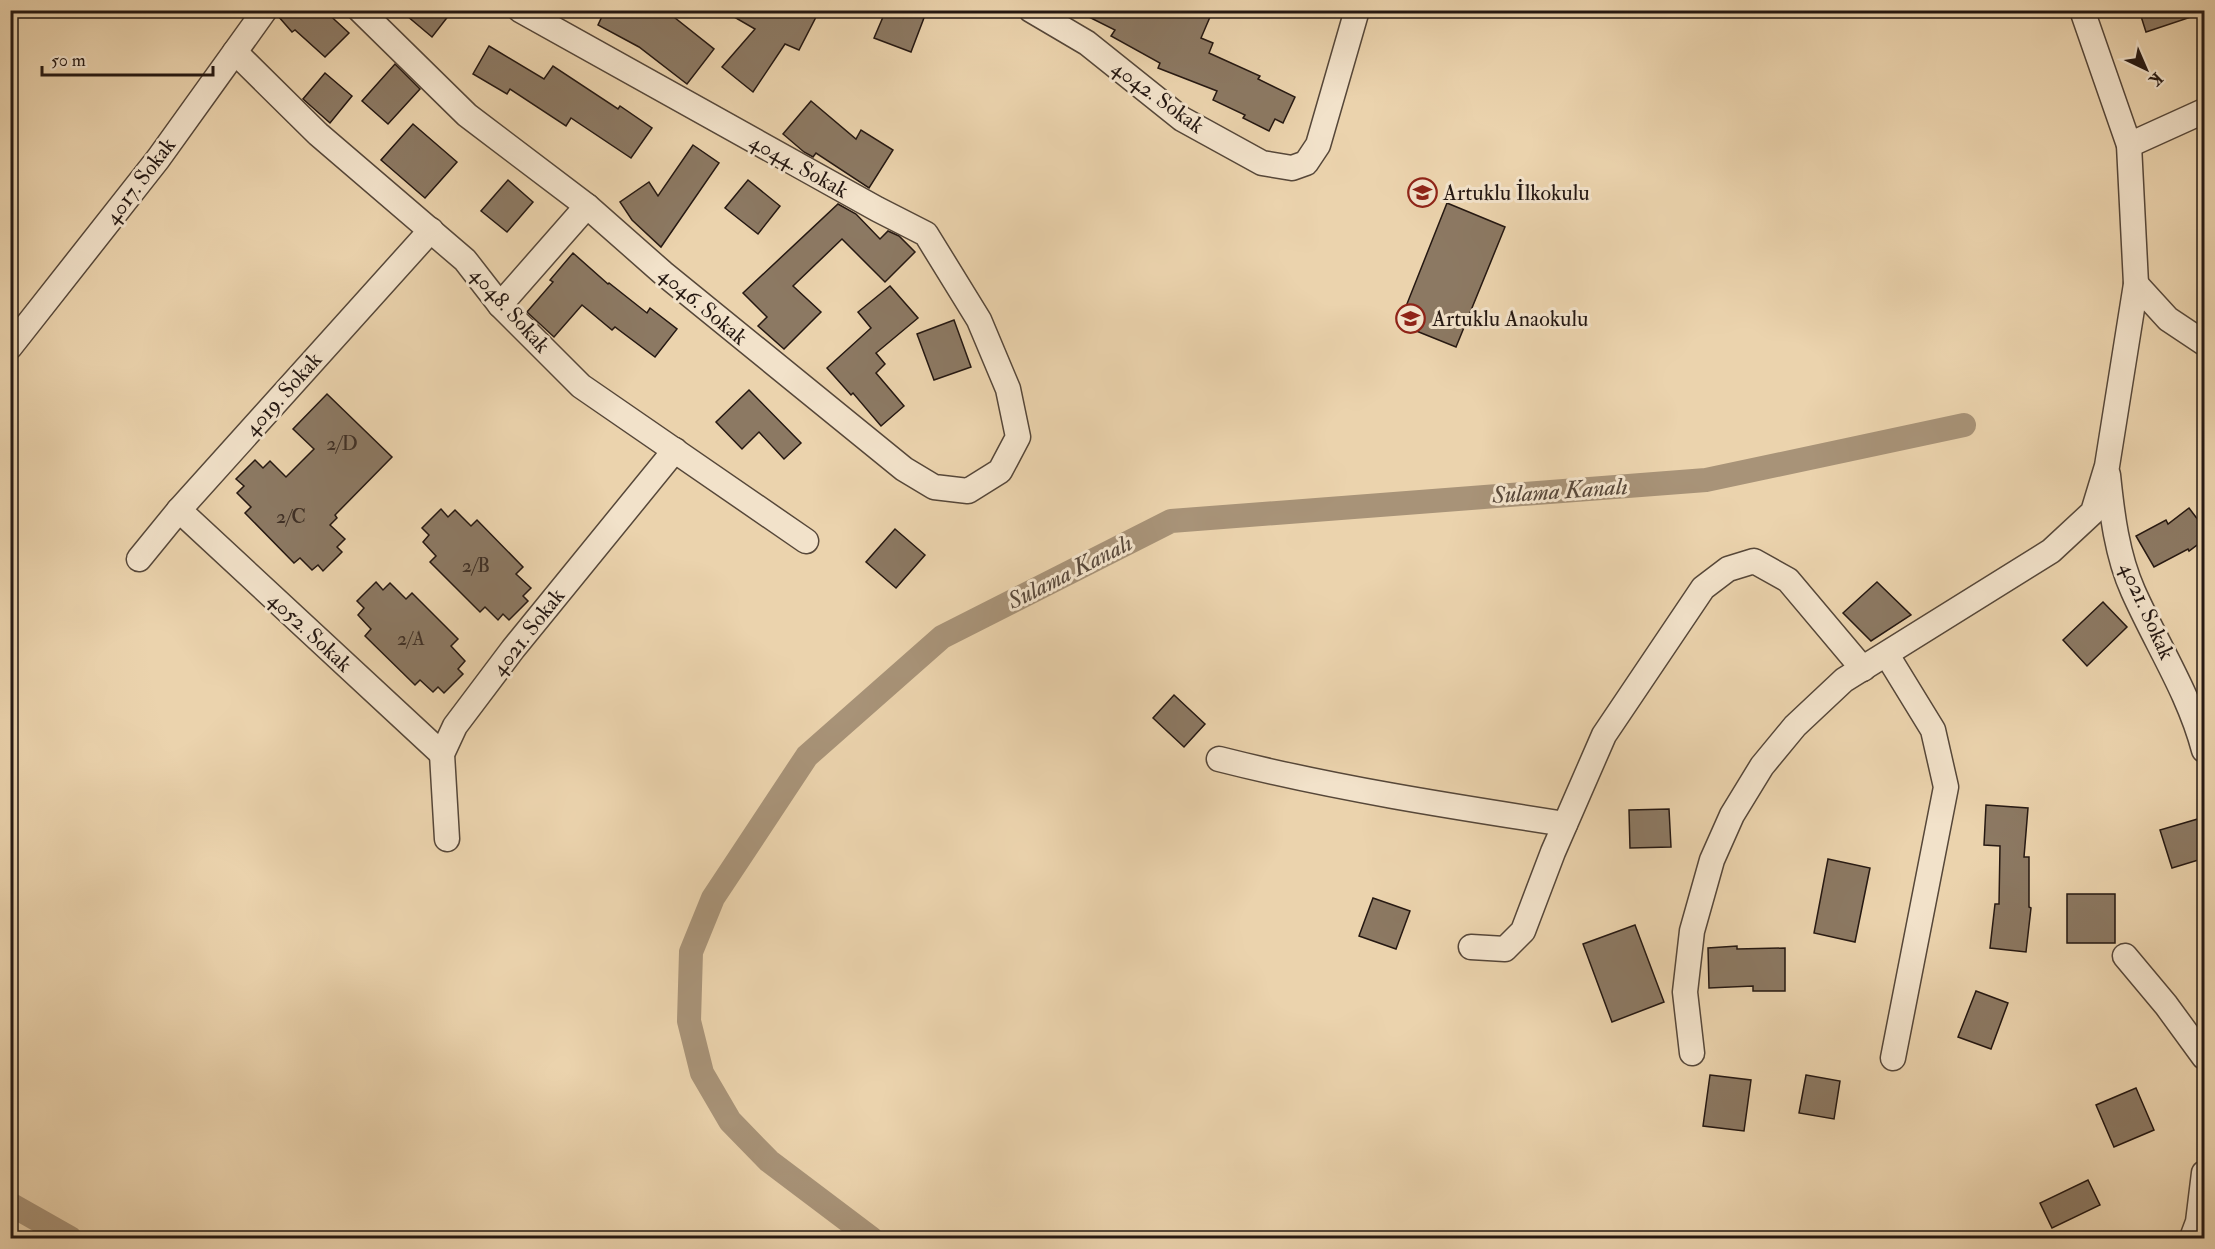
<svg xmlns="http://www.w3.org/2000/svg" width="2215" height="1249" font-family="'IM FELL Double Pica',serif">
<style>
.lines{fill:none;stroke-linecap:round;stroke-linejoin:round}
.canal{stroke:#a89378;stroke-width:24}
.building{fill:#8c7963;stroke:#251812;stroke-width:1.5}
.street-casing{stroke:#564739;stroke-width:27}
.street{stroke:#f2e2ca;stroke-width:24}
.labels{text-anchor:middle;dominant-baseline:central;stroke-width:6;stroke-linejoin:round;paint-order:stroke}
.number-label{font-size:20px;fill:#3f3026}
.street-label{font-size:22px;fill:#251812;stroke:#f2e2ca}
.poi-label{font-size:22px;fill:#251812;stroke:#f2e2ca;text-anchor:start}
.water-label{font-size:24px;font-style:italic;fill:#59493b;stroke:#f2e2ca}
</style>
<rect width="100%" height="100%" fill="#ebd3ad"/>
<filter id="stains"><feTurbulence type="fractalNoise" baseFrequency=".00333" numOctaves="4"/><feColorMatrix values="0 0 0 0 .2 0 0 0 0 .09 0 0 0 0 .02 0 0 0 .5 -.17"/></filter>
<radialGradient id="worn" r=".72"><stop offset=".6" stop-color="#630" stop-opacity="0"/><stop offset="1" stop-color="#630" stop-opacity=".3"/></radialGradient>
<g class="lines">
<g class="canal">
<polyline points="10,1204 70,1238"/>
<polyline points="871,1238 769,1161 730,1121 702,1073 689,1021 691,952 713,898 807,756 942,637 1171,521 1706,480 1964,425"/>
</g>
</g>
<g class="building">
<polygon points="279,10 324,10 349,33 325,57 295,30 292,32 278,16"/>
<polygon points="400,10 453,10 432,37"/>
<polygon points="605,10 665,10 714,49 687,84 639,47 598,25"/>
<polygon points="722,10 803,10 816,17 799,50 785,44 753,92 722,67 755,29"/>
<polygon points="886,10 927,10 911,52 874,38"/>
<polygon points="1075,10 1213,10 1201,38 1213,43 1209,53 1260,76 1258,79 1295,97 1283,123 1275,119 1269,131 1243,118 1245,115 1213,100 1217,91 1158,68 1160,63 1111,36 1115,30"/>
<polygon points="2139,10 2200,10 2200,14 2146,32"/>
<polygon points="489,46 544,79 553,66 618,109 620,106 652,128 631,158 571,118 566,126 510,89 507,94 473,74"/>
<polygon points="395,64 420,89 388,124 362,101"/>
<polygon points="325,73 352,96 330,123 303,99"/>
<polygon points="811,101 856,139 861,130 893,150 869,188 816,153 813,157 804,152 783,134"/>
<polygon points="413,124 457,162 425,198 381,160"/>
<polygon points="693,145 719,163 661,247 632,220 620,202 649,182 658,196"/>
<polygon points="508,180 533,202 507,232 481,211"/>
<polygon points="748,180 780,206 758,234 725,208"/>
<polygon points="1447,203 1505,227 1456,347 1399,324"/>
<polygon points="838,204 856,214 880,239 888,231 899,236 915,252 885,282 842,239 793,286 821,312 784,349 758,326 767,317 743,293"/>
<polygon points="573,253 608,284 609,283 647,313 650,308 677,329 655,357 615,327 612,330 582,305 554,337 527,312 553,282 550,280"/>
<polygon points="890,286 918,318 876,353 885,364 876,373 904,406 881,426 853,393 851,395 827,368 871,328 858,312"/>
<polygon points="954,320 971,367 934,380 917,334"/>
<polygon points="749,390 801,443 784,459 759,432 742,449 716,422"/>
<polygon points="327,394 392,457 335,515 337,518 330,525 345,539 337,547 342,552 323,571 318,565 312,570 300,558 294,563 245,513 251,507 237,493 244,486 236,479 255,460 263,468 270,461 286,477 314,449 293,429"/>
<polygon points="2189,508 2205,529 2205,539 2189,551 2188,549 2154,567 2136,536 2166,520 2168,524"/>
<polygon points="441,509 448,517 455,510 471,526 477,520 523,567 516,574 531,588 523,596 528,601 509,620 503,614 498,620 485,607 480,612 430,562 436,556 423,542 429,535 422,528"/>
<polygon points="895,529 925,555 896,588 866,562"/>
<polygon points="376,582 383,590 390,583 406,599 412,593 458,639 451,646 465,661 458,669 463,674 444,693 438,687 433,692 420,680 415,685 365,636 371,629 358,615 364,608 357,601"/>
<polygon points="1877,582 1911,615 1871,641 1843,613"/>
<polygon points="2103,602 2127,627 2087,666 2063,640"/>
<polygon points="1174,695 1205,724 1184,747 1153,718"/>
<polygon points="1986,805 2028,808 2024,857 2029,857 2029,907 2031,908 2026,952 1990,948 1995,904 1999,904 2000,846 1984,845"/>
<polygon points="1669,809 1671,847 1630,848 1629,810"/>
<polygon points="2201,818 2205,830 2205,858 2172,868 2160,830"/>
<polygon points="1828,859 1870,868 1855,942 1814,933"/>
<rect x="2067" y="894" width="48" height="49"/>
<polygon points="1373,898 1410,911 1396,949 1359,936"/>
<polygon points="1635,925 1664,1002 1612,1022 1583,944"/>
<polygon points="1737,946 1737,949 1785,948 1785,991 1753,991 1753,986 1709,988 1708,948"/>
<polygon points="1976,991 2008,1003 1991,1049 1958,1037"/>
<polygon points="1710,1075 1751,1080 1744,1131 1703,1126"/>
<polygon points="1806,1075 1840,1081 1834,1119 1799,1113"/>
<polygon points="2136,1088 2154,1130 2114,1147 2096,1105"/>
<polygon points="2088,1180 2100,1205 2052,1228 2040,1203"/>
</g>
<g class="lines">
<defs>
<g id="street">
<polyline points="360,10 467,115 587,206 663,273 904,469 934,487 968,491 1000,471 1018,437 1008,389 979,320 926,234 877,209 520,10"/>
<polyline points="1031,10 1087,43 1182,119 1262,163 1292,168 1306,163 1318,145 1357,10"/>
<polyline points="235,52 318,134 465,260 500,305 581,386 806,541"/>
<polyline points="2129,145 2204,111"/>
<polyline points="2136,284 2168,319 2204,343"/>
<polyline points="500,305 587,206"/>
<polyline points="10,347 158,159 265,10"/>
<path d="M 2108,475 C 2112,514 2117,555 2133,591 C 2157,645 2189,693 2204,750"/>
<polyline points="179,510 442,754"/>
<polyline points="139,559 179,510 431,230"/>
<polyline points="1887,655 1933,730 1946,787 1893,1058"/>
<path d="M 1219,759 C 1333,788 1449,806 1565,824"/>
<polyline points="447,839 442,754 455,726 513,649 675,450"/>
<polyline points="1471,947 1505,949 1523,931 1553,852 1604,735 1703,588 1728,569 1754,561 1788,580 1863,669"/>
<polyline points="2125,956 2166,1005 2204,1057"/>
<polyline points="1692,1053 1685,992 1692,931 1712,860 1732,815 1762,766 1795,726 1844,680 2051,551 2093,512 2107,466 2136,284 2129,145 2082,10"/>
<polyline points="2192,1238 2198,1222 2204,1173"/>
</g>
</defs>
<use href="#street" class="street-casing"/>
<use href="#street" class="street"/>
</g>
<defs>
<symbol id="school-ring" viewBox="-11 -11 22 22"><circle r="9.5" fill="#f2e2ca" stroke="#8f2418" stroke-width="1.5"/><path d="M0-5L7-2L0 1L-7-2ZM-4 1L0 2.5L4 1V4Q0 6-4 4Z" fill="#8f2418"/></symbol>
</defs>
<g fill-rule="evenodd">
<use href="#school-ring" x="1406" y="176" width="33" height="33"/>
<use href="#school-ring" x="1394" y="302" width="33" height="33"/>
</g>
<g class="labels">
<g class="number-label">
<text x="342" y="443">2/D</text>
<text x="291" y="516">2/C</text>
<text x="476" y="565">2/B</text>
<text x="411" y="638">2/A</text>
</g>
<g class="street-label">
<text transform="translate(1158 97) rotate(36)">4042. Sokak</text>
<text transform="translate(799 166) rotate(29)">4044. Sokak</text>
<text transform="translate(140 181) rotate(-53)">4017. Sokak</text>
<text transform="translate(703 306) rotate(40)">4046. Sokak</text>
<text transform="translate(510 310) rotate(48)">4048. Sokak</text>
<text transform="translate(283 394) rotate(-48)">4019. Sokak</text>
<text transform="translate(2147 611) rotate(66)">4021. Sokak</text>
<text transform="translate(310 632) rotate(43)">4052. Sokak</text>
<text transform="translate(528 632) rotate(-52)">4021. Sokak</text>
</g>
<g class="poi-label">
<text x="1443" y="193">Artuklu İlkokulu</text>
<text x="1432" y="319">Artuklu Anaokulu</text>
</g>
<g class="water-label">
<text transform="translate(1560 491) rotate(-4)">Sulama Kanalı</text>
<text transform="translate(1070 572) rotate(-27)">Sulama Kanalı</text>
</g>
</g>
<rect width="2215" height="1249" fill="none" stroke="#ebd3ad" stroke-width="36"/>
<rect x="12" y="12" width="2191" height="1225" fill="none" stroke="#251812" stroke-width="3"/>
<rect x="18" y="18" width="2179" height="1213" fill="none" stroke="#251812" stroke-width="1.5"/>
<g transform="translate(2146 69) rotate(136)" stroke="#f2e2ca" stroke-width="4.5" paint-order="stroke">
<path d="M0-4.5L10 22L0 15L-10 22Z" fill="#251812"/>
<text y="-9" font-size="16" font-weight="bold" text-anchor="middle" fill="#251812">K</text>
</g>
<path d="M42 66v9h171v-9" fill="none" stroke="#251812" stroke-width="3"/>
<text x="51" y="66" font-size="18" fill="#251812" stroke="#f2e2ca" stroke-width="4.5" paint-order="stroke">50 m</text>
<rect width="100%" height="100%" filter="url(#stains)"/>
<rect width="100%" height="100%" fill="url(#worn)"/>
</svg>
